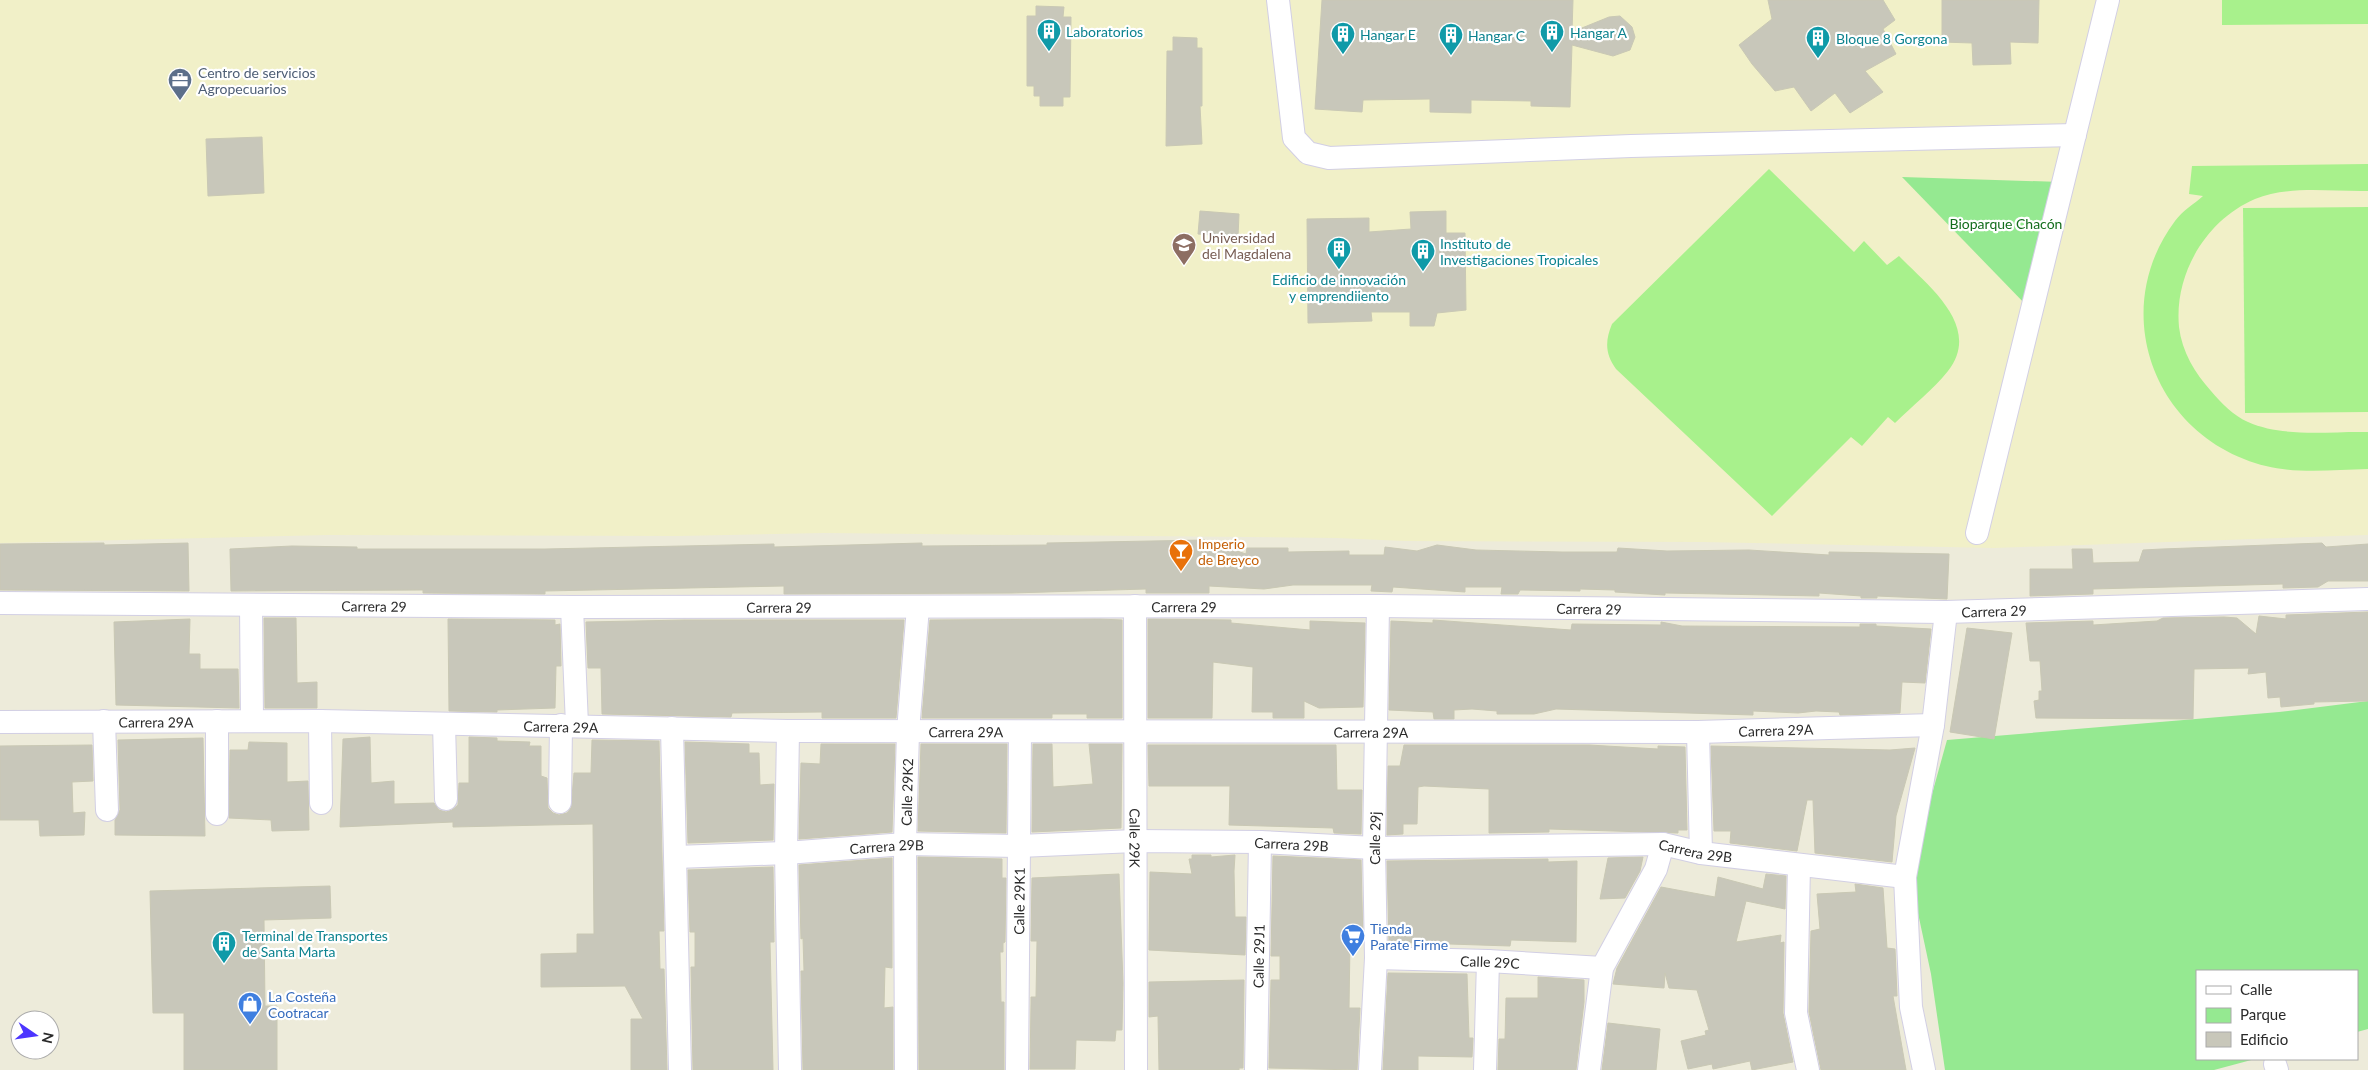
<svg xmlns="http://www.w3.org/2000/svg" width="2368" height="1070" font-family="Lato,sans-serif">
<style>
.education{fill:#f1f0c8}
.green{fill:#95e991}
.pitch{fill:#a8f18c}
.building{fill:#c8c7ba;stroke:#c9c8b4}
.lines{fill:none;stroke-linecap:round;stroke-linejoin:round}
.minor-casing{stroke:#d2cfe4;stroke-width:24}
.minor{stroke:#fff;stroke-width:22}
.labels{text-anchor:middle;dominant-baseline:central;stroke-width:4.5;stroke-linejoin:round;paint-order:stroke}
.culture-label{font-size:14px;fill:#0d838f;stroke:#fff;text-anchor:start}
.service-label{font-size:14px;fill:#4e5e75;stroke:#fff;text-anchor:start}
.park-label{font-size:14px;fill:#136d1c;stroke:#fff}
.education-label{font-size:14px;fill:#785e54;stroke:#fff;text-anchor:start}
.food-label{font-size:14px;fill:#c56008;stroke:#fff;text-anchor:start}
.street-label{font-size:14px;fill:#2a2a2a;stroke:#fff}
.shop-label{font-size:14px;fill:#366cbe;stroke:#fff;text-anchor:start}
</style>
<rect width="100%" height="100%" fill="#edebda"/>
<polygon class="education" points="0,0 2368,0 2368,535 1994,548 1702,542 1405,541 1337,538 824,533 677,536 328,535 0,543"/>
<g class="green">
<polygon points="1902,177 2061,182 2029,308"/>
<polygon points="2368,701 2368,1029 2357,1032 2357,971 2197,971 2197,1059 2255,1059 2214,1070 1945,1070 1931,974 1915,899 1914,859 1947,740 2279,712"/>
</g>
<g class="pitch">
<polygon points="2222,0 2368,0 2368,24 2222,25"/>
<path d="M 2368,164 L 2368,191 C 2333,192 2288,185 2255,199 C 2206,220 2174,274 2179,327 C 2182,352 2195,373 2211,391 C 2221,403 2234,416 2248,422 C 2284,438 2330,431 2368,432 L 2368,469 C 2326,470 2285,476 2244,459 C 2148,421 2112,305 2175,221 C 2182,211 2194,204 2203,196 L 2189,194 L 2192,166 Z"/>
<path d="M 1769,169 L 1854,252 L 1864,241 L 1887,265 L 1899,256 C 1927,285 1983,326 1948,371 C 1933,390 1912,406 1895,423 L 1888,417 L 1862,446 L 1851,437 L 1772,516 L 1616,369 C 1605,354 1605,341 1612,324 Z"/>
<polygon points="2368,207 2368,412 2245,413 2243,208"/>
</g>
<g class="building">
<polygon points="1322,0 1573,0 1572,32 1609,17 1620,16 1632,27 1635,37 1630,50 1613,56 1572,45 1570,107 1531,106 1531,101 1471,100 1471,113 1430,112 1430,99 1363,100 1362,112 1315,109"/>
<polygon points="1768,0 1883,0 1895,20 1883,29 1896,54 1865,71 1883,92 1850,113 1835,93 1811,111 1794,87 1775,91 1752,64 1739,45 1772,19"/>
<polygon points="1942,0 2039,0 2038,43 2010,42 2011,64 1973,65 1972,43 1942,42"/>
<polygon points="1036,6 1064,7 1063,17 1071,17 1070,97 1063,97 1063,106 1040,106 1040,96 1034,96 1034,86 1027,86 1027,16 1036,16"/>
<polygon points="1173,37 1197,38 1197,48 1202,48 1202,106 1200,106 1202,144 1166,146 1167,51 1173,51"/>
<polygon points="262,137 264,193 208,196 206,139"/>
<polygon points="1200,211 1239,214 1238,237 1198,234"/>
<polygon points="1446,211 1446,233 1465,233 1466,310 1437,313 1434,326 1410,326 1410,312 1371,312 1372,321 1308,323 1307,219 1369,218 1369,232 1411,229 1410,212"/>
<polygon points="1204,540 1246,554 1247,548 1288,548 1288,552 1349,551 1349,555 1384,555 1385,547 1417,551 1437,545 1476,550 1562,552 1617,552 1618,548 1667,551 1749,550 1829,555 1829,552 1949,554 1947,599 1877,596 1877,598 1861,598 1861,596 1819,593 1819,596 1665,593 1665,595 1615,592 1615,590 1580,589 1580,591 1520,590 1518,594 1501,594 1502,587 1465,587 1465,592 1393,587 1392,592 1371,591 1372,585 1293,585 1264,589 1209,586 1209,593 1146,593 1146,589 1012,593 784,594 784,586 545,591 545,594 423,593 423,590 231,591 230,549 292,546 357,547 357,549 545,549 774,544 774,547 922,543 922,546 1047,545 1047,543"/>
<polygon points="104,543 104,545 188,543 189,591 0,590 0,544"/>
<polygon points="2322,543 2326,547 2368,544 2368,581 2328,581 2318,587 2283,588 2283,584 2093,589 2093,594 2030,596 2030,569 2073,569 2072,549 2092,549 2093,563 2139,562 2143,550 2162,549"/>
<polygon points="2368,612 2368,701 2314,702 2314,704 2281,707 2280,697 2268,698 2266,672 2248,674 2249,668 2194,669 2193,719 2036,718 2034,701 2039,700 2039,691 2042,691 2040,661 2030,661 2026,623 2093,621 2093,625 2157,621 2163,618 2224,617 2237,618 2256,634 2259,616 2286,619 2286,615"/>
<polygon points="264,618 296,618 297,683 317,682 317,708 265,708"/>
<polygon points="190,619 189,654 200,654 200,669 238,669 239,708 116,705 114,622"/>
<polygon points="448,619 555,620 555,625 560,624 561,666 556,666 555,708 497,710 497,712 449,711"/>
<polygon points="1099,619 1122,620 1122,718 1087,718 1087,714 1052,714 1052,718 922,718 930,620"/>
<polygon points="1148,619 1231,620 1231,623 1310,630 1310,621 1365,623 1363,707 1319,708 1304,701 1304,718 1273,718 1273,712 1252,712 1253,667 1213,662 1212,718 1148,718"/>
<polygon points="685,620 904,620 896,718 822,718 822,712 732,713 731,717 602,714 601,668 588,668 586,622"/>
<polygon points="1433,620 1571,630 1572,624 1661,625 1661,622 1682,626 1860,627 1860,624 1876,624 1876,626 1931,629 1925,683 1902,682 1900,713 1840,715 1839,712 1816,711 1798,713 1753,711 1753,715 1556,709 1534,714 1497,714 1497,711 1472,709 1454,710 1454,719 1434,719 1433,712 1389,710 1391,621 1433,623"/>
<polygon points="1967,628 2012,633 1994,739 1950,732"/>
<polygon points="370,737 371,783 394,781 394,804 434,803 439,810 446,812 452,810 458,805 459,783 469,783 469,737 497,738 497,741 530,742 529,746 541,746 541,776 547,778 548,808 553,813 559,815 567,813 571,808 574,773 591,773 592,740 659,741 664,931 659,931 660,969 664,969 667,1070 631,1070 631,1019 643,1019 625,986 541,987 541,954 577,953 577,934 594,934 593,824 453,827 453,822 340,827 343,739"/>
<polygon points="203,738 205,836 115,835 115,820 120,810 118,740"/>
<polygon points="249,742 287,743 287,782 308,781 309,830 272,831 271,820 229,818 230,750 248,750"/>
<polygon points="685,742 749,744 749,753 759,753 760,785 774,784 773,840 688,843"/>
<polygon points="821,744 895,744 892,832 799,839 801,763 820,764"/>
<polygon points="921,744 1007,744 1006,833 918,831"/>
<polygon points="1033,744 1052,744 1053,787 1093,784 1089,744 1122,744 1121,828 1032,832"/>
<polygon points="92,745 93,781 72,782 73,813 85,812 84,835 40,836 39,820 0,820 0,746"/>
<polygon points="1148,745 1336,745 1337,790 1362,790 1361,834 1334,833 1333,828 1229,825 1230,786 1149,786"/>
<polygon points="1404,745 1589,745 1658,749 1658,746 1685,747 1687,830 1678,830 1678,833 1549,829 1549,832 1489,833 1489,789 1424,786 1418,787 1417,824 1403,824 1403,834 1387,835 1388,766 1400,766"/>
<polygon points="1711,746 1890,750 1915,748 1896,816 1892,862 1815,853 1813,800 1807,800 1797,851 1730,843 1731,831 1714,831"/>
<polygon points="1192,855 1211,855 1211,857 1235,855 1234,871 1235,917 1246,917 1245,955 1149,950 1150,872 1192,874 1189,859 1192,859"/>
<polygon points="1273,856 1361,860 1363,942 1350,942 1349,1008 1360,1008 1357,1070 1269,1068 1271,980 1280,980 1280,956 1271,956"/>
<polygon points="918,857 1002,859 1002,878 1006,878 1005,942 1003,943 1003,952 1000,952 1001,1002 1004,1002 1004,1070 919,1070"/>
<polygon points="1643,857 1640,871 1625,898 1600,899 1608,858"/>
<polygon points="892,858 892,968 885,967 884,1008 893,1007 893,1070 803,1070 801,971 804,971 803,938 801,939 799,865"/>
<polygon points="1548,859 1548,862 1577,861 1576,942 1511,940 1510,946 1389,942 1387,861"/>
<polygon points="773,867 774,942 770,942 773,1070 693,1070 691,967 695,967 695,932 690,932 688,870"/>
<polygon points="1119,874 1123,983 1122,1030 1116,1030 1115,1041 1076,1040 1075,1069 1030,1069 1031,1003 1031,997 1036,997 1037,941 1031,941 1032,878"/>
<polygon points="1766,874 1786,876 1785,909 1746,901 1736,942 1781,935 1780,943 1784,942 1783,1013 1793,1062 1752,1070 1750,1061 1713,1069 1712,1064 1688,1069 1681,1041 1706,1035 1705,1031 1709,1030 1697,990 1669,988 1665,973 1664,988 1613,984 1617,968 1661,887 1715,897 1718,877 1763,889"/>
<polygon points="1855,884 1883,888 1887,948 1895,949 1897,996 1893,996 1906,1070 1821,1070 1809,1012 1811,931 1820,929 1817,894 1856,892"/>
<polygon points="330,886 331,918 264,920 265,1006 277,1006 277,1070 184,1070 184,1013 153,1013 150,891"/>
<polygon points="1388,973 1467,974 1469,1038 1473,1038 1472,1057 1418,1056 1418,1070 1383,1070"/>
<polygon points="1538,977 1584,980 1584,1002 1576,1070 1498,1070 1499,1039 1505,1039 1506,998 1538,998"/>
<polygon points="1244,980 1243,1068 1239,1068 1239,1070 1159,1070 1158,1016 1149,1017 1149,982"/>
<polygon points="1608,1023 1660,1029 1656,1070 1602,1070"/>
</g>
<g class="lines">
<defs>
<g id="minor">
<polyline points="1278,0 1294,138 1308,153 1329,158 1631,146 2075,135"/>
<polyline points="1977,533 2108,0"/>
<path id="s1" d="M 0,603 L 572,607 L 1378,606 L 1946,612 L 2368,599"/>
<polyline points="251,605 252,721"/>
<path id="s2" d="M 1135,606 L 1136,1070"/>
<polyline points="572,607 577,725"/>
<polyline points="104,721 107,810"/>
<polyline points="217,721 217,814"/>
<polyline points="320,721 321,803"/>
<path id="s3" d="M 0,722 L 320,721 L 788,731 L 1698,732 L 1933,725"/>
<polyline points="444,724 446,799"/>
<polyline points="672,728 680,1070"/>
<polyline points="788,731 786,853 790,1070"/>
<polyline points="1698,732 1701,853"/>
<polyline points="560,802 561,725"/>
<path id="s4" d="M 676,857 L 786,853 L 905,844 L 1019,846 L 1135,841 L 1260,842 L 1374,848 L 1663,844 L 1701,853 L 1905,877"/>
<polyline points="1799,865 1796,1013 1808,1070"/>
<path id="s5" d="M 1376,958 L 1488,961 L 1602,968"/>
<polyline points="2275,1064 2277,1070"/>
<path id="s6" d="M 906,1070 L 905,844 L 908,731 L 918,607"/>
<path id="s7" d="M 1017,1070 L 1020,732"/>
<path id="s8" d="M 1256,1070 L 1260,842"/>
<path id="s9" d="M 1370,1070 L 1376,958 L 1374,848 L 1378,606"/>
<polyline points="1485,1070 1488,961"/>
<polyline points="1589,1070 1602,968 1656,869 1663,844"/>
<polyline points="1924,1070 1911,1007 1905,877 1933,725 1946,612"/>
</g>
</defs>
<use href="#minor" class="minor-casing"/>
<use href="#minor" class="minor"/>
</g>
<defs>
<symbol id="building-pin" viewBox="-11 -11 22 30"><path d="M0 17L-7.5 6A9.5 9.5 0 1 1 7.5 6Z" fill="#0f9aa8" stroke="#fff"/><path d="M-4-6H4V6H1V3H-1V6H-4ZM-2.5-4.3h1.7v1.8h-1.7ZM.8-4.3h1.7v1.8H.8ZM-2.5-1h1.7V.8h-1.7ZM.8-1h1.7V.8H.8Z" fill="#fff"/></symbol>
<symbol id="office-pin" viewBox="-11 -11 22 30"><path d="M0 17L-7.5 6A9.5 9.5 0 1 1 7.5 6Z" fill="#5c6f8a" stroke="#fff"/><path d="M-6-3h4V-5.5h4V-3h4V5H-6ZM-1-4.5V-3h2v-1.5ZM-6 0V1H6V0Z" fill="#fff"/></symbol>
<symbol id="university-pin" viewBox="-11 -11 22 30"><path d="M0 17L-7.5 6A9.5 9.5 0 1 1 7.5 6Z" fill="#8d6e63" stroke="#fff"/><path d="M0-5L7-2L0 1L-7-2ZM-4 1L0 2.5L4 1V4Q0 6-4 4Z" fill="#fff"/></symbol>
<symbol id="bar-pin" viewBox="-11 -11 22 30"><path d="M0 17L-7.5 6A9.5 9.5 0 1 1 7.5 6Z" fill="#e8710a" stroke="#fff"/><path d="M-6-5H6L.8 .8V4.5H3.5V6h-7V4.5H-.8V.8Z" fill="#fff"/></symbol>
<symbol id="supermarket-pin" viewBox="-11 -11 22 30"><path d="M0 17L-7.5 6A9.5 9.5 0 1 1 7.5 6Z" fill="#3f7fe0" stroke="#fff"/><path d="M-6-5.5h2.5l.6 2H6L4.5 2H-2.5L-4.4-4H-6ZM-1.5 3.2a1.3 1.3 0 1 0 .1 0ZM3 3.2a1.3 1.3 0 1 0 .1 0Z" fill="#fff"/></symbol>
<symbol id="shop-pin" viewBox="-11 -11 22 30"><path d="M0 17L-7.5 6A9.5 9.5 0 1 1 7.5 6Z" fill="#3f7fe0" stroke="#fff"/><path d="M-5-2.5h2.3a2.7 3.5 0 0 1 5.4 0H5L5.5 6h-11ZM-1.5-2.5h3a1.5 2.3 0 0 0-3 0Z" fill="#fff"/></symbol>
</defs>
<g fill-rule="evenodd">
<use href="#building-pin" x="1035" y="17" width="28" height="38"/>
<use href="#building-pin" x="1538" y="18" width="28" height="38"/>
<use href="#building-pin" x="1329" y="20" width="28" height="38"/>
<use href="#building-pin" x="1437" y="21" width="28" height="38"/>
<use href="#building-pin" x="1804" y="24" width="28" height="38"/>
<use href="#office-pin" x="166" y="66" width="28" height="38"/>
<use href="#university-pin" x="1170" y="231" width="28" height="38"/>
<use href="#building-pin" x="1325" y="235" width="28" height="38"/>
<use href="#building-pin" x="1409" y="237" width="28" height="38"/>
<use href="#bar-pin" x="1167" y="537" width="28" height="38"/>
<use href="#supermarket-pin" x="1339" y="922" width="28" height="38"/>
<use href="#building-pin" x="210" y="929" width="28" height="38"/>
<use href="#shop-pin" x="236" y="990" width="28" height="38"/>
</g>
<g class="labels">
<g class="culture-label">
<text x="1066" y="31">Laboratorios</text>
<text x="1570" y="32">Hangar A</text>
<text x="1360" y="34">Hangar E</text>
<text x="1468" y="35">Hangar C</text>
<text x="1836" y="38">Bloque 8 Gorgona</text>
<text x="1440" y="243">Instituto de<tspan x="1440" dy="16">Investigaciones Tropicales</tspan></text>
<text x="1339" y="279" text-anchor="middle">Edificio de innovación<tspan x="1339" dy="16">y emprendiiento</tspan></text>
<text x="242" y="935">Terminal de Transportes<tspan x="242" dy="16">de Santa Marta</tspan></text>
</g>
<g class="service-label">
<text x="198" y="72">Centro de servicios<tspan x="198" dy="16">Agropecuarios</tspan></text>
</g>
<g class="park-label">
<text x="2006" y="223">Bioparque Chacón</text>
</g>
<g class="education-label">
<text x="1202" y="237">Universidad<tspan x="1202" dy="16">del Magdalena</tspan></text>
</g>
<g class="food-label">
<text x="1198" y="543">Imperio<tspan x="1198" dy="16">de Breyco</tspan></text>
</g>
<g class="street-label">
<text stroke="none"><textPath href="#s1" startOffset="374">Carrera 29</textPath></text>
<text stroke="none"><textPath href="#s1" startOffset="1184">Carrera 29</textPath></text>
<text stroke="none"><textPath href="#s1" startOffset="779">Carrera 29</textPath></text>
<text stroke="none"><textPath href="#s1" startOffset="1589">Carrera 29</textPath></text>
<text stroke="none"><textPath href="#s1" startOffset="1994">Carrera 29</textPath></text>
<text stroke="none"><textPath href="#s3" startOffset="156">Carrera 29A</textPath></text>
<text stroke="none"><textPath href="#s3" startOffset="561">Carrera 29A</textPath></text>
<text stroke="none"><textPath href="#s3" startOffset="1776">Carrera 29A</textPath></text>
<text stroke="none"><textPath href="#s3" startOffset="966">Carrera 29A</textPath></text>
<text stroke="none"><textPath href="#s3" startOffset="1371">Carrera 29A</textPath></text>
<text stroke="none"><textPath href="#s6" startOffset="278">Calle 29K2</textPath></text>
<text stroke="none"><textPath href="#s2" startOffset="232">Calle 29K</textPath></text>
<text stroke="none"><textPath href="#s9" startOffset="232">Calle 29j</textPath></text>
<text stroke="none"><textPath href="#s4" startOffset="616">Carrera 29B</textPath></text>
<text stroke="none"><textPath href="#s4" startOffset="211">Carrera 29B</textPath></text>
<text stroke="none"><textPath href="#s4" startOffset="1021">Carrera 29B</textPath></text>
<text stroke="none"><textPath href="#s7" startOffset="169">Calle 29K1</textPath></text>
<text stroke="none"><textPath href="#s8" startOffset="114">Calle 29J1</textPath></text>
<text stroke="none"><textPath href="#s5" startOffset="114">Calle 29C</textPath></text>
</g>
<g class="shop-label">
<text x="1370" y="928">Tienda<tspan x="1370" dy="16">Parate Firme</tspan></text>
<text x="268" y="996">La Costeña<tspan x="268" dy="16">Cootracar</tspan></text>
</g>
</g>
<rect x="2196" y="970" width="162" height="90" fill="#ffffff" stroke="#aaaaaa"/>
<rect x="2206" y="986" width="25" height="8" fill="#ffffff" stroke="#aaaaaa"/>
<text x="2240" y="995" font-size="15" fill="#2a2a2a">Calle</text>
<rect x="2206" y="1008" width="25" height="15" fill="#95e991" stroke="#aaaaaa"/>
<text x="2240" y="1020" font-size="15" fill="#2a2a2a">Parque</text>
<rect x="2206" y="1032" width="25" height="15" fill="#c8c7ba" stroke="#aaaaaa"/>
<text x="2240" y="1045" font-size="15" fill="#2a2a2a">Edificio</text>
<g transform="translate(35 1035) rotate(103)"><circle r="24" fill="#ffffff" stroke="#aaaaaa"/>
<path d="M0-4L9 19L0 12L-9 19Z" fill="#4c35ff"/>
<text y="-8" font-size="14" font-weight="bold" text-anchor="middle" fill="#2a2a2a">N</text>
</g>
</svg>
